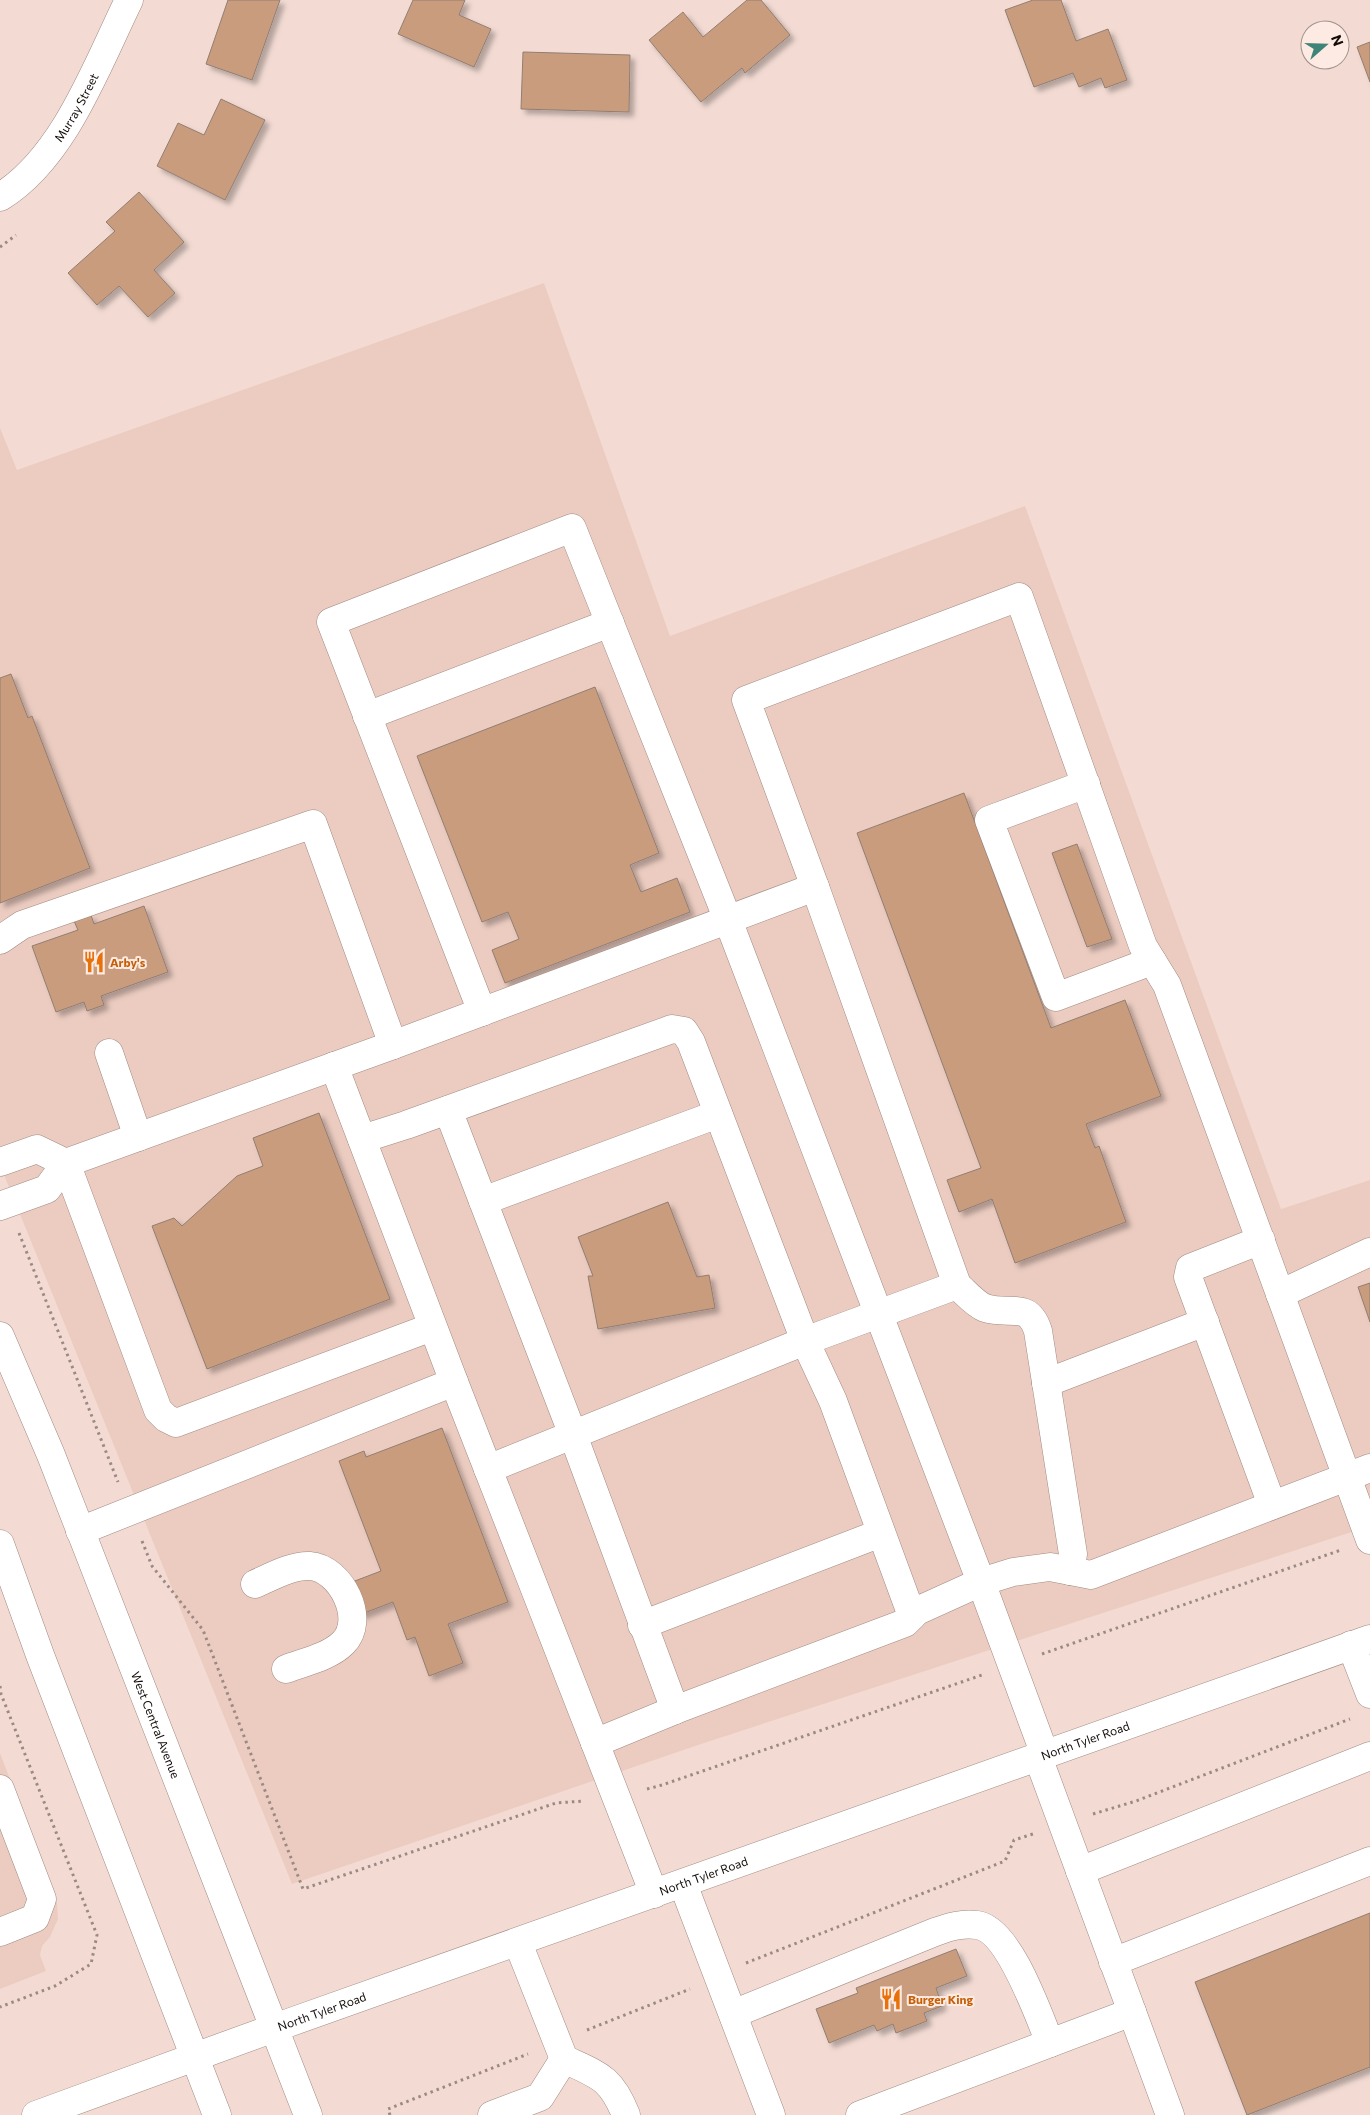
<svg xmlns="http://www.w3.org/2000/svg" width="1370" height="2115" font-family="Commissioner,sans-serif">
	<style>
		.built { fill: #ecccc1 }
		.building { fill: #ca9c7e; stroke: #917e72; filter: url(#shadow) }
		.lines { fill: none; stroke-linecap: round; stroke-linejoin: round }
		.minor-casing { stroke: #a08a82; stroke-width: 29 }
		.major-casing { stroke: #a08a82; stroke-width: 29 }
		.path { stroke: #9b8a84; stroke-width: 3; stroke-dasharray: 2.5 4; stroke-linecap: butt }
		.minor { stroke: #fff; stroke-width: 28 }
		.major { stroke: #fff; stroke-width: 28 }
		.labels { text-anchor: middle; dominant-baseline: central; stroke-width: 4; stroke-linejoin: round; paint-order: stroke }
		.street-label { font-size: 12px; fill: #130c09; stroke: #fdeae3 }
		.food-label { font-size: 12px; font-weight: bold; fill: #c56008; stroke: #fdeae3; text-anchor: start }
	</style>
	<defs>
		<filter id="shadow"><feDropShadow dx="4.5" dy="4.5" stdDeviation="2.5" flood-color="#0004"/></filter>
	</defs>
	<rect width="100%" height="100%" fill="#f3dbd3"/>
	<path class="built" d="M544 283 670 636 1025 506 1281 1209 1370 1180V1526L701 1744 292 1884 0 1165V428L17 470Z
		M0 1753 57 1903 58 1919 50 1937 42 1946 40 1955 46 1971 0 1989Z"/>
	<path class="building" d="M228 0H280L252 80 206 64Z
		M413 0H465L459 15 491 29 474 67 398 34Z
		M747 0H761L790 35 745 73 742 68 701 102 649 40 683 12 703 37Z
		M1033 0H1061L1076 41 1108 29 1127 80 1105 88 1101 78 1079 87 1073 73 1034 87 1005 10Z
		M1370 42V82L1357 47Z
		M523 52 630 55 629 112 521 109Z
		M221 99 265 120 225 200 157 166 178 123 204 135Z
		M139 192 184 242 154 270 175 293 148 317 119 286 97 305 68 273 115 231 106 222Z
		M11 674 28 718 32 716 90 868 0 903V678Z
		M595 687 659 853 630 865 641 892 677 878 690 912 505 983 492 950 519 939 508 912 482 922 417 756Z
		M964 793 1051 1028 1125 1000 1161 1096 1086 1124 1095 1148 1099 1146 1126 1222 1015 1263 992 1199 959 1212 947 1180 981 1168 857 833Z
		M1077 844 1112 939 1087 947 1052 853Z
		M144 906 168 972 101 996 104 1005 87 1011 84 1002 56 1012 32 946 78 930 74 921 91 915 94 924Z
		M319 1113 390 1299 207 1369 152 1226 174 1218 182 1226 237 1176 263 1166 253 1138Z
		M668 1202 697 1277 709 1275 715 1308 598 1329 588 1276H593L578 1237Z
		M1370 1283V1322L1358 1287Z
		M442 1428 508 1602 448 1624 463 1663 429 1676 415 1637 407 1640 393 1602 359 1615 347 1584 381 1571 339 1461 364 1451 366 1457Z
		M1370 1913V2067L1247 2115 1195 1982Z
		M956 1949 967 1976 936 1988 942 2006 924 2013 927 2021 896 2033 893 2024 877 2031 874 2025 829 2043 816 2009 858 1993 856 1988Z"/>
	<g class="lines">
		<g class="minor-casing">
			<g id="minor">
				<path id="s1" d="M0 197C64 158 97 65 129 0"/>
				<path d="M367 716 610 623"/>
				<path d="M1086 784 989 820 1056 997 1152 961"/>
				<path d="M0 940 22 925 313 824 393 1045"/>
				<path d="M109 1053 138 1137"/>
				<path d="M448 1110 573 1435 675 1710 905 1623 917 1611 981 1582 728 920 572 528 331 622 482 1012"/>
				<path d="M362 1139 406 1125 672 1029 684 1031 691 1042 805 1341 833 1401 912 1616"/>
				<path d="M0 1162 37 1149 66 1163 158 1410 166 1418 176 1423 432 1327"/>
				<path d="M483 1201 718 1114"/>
				<path d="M0 1206 47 1189 66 1163 393 1045 815 887 746 700 1019 597 1143 946 1167 985 1370 1540"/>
				<path d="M1261 1240 1190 1268 1188 1277 1272 1505"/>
				<path d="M957 1285C965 1292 975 1304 985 1308 1010 1316 1028 1300 1038 1331L1073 1554 1070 1571"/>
				<path d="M1280 1294 1370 1252"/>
				<path d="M454 1382 654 1894"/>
				<path d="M1046 1383 1205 1322"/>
				<path d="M488 1469 805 1341 957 1285 815 887"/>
				<path d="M80 1531 454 1382 334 1066"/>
				<path d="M255 1584C271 1577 292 1565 310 1566 341 1568 367 1620 343 1643 329 1657 304 1662 286 1669"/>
				<path d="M642 1625 881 1533"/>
				<path d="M1351 1645 1370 1694"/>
				<path d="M595 1743 675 1710"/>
				<path d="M1045 1755 981 1582 1013 1572 1050 1567 1091 1575 1370 1468"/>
				<path d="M1038 1757 1170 2115"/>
				<path d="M0 1789 42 1899 35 1918 0 1932"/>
				<path d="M1080 1871 1370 1756"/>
				<path d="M683 1884 771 2115"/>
				<path d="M518 1943 564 2059C598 2075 611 2077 626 2115"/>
				<path d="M1113 1962 1370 1861"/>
				<path d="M733 2014 935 1932C949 1927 962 1923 977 1925 1009 1929 1038 2014 1050 2043"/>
				<path d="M492 2115 540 2097 564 2059"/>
				<path d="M860 2115 1132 2012"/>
			</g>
		</g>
		<g class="major-casing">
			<g id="major">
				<path id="s2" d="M0 1336 51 1455 308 2115"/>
				<path d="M0 1544 40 1655 217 2115"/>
				<path id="s3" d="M36 2115 274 2028 1370 1639"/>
			</g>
		</g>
		<path class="path" d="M0 247 16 235
			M19 1233 118 1482
			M142 1541 152 1566 203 1630 303 1889 556 1803 584 1801
			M1042 1654 1341 1550
			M0 1686 1 1694 97 1935 91 1964 55 1986 0 2007
			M647 1789 662 1785 982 1675
			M1093 1814 1136 1801 1350 1719
			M746 1963 1005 1861 1014 1840 1033 1834
			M587 2030 690 1989
			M390 2115 388 2109 528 2054"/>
		<use href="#minor" class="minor"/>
		<use href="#major" class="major"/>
	</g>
	<defs>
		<g id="restaurant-bare" transform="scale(1.725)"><path d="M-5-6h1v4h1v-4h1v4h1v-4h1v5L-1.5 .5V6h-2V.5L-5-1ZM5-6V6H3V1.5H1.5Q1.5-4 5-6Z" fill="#e8710a" stroke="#fdeae3" stroke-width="2.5" paint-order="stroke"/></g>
	</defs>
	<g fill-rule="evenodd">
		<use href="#restaurant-bare" x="94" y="962"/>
		<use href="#restaurant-bare" x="891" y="1999"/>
	</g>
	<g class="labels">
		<g class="street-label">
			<text stroke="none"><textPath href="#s1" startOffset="119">Murray Street</textPath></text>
			<text stroke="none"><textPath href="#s2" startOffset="419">West Central Avenue</textPath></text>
			<text stroke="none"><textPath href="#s3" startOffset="1114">North Tyler Road</textPath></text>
			<text stroke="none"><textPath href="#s3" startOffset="709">North Tyler Road</textPath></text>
			<text stroke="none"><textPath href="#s3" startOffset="304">North Tyler Road</textPath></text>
		</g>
		<g class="food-label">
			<text x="110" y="962">Arby's</text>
			<text x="908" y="1999">Burger King</text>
		</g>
	</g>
	<g transform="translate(1325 45) rotate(70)"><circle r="24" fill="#fdeae3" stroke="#9f918c"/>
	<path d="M0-4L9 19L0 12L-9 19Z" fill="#3f8479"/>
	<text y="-8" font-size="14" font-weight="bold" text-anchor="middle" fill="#130c09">N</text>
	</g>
</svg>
